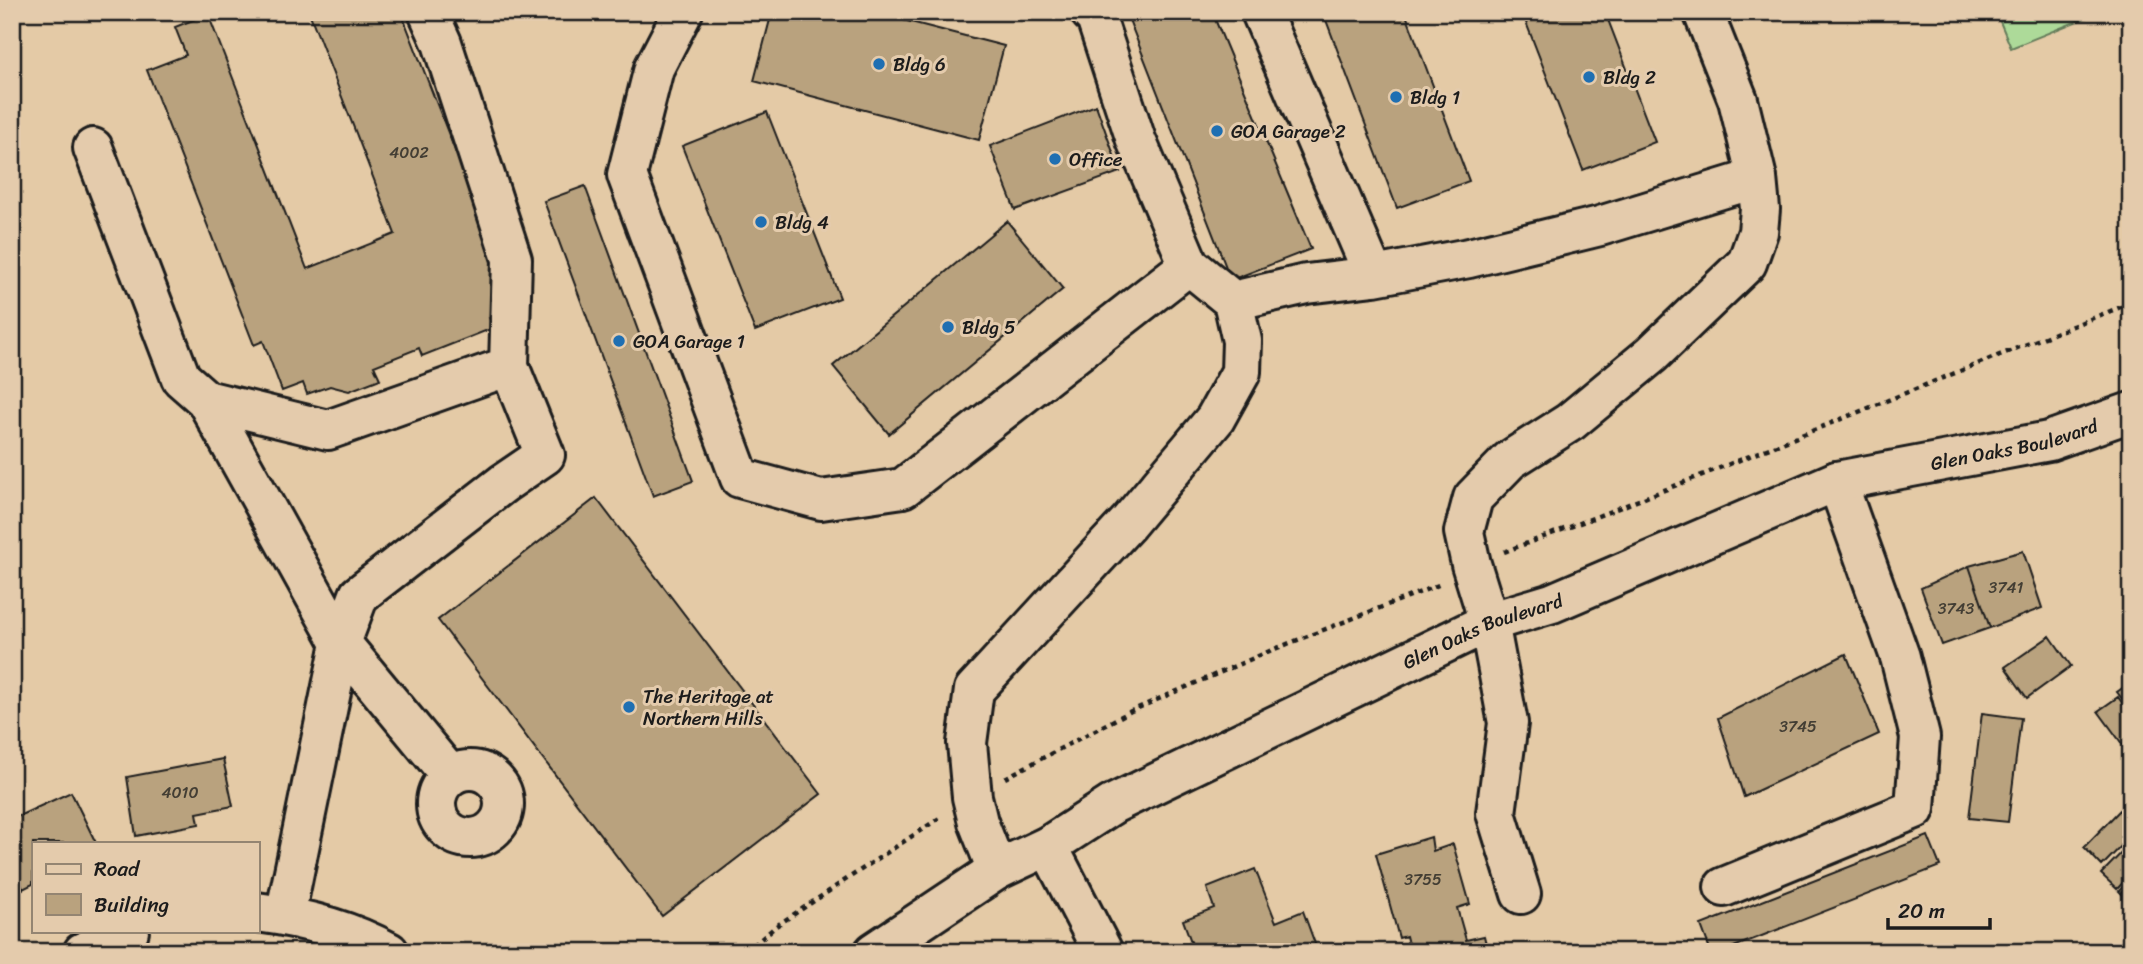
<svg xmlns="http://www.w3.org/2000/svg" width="2143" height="964" font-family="Sriracha,sans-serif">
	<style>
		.green { fill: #adda99; stroke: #647b5a; stroke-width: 2 }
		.building { fill: #b9a27e; stroke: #1c1c1c; stroke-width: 2 }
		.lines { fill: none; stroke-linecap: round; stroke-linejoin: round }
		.minor-casing { stroke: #1c1c1c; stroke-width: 44 }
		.major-casing { stroke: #1c1c1c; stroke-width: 44 }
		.path { stroke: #1c1c1c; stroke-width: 4.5; stroke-dasharray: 5 5; stroke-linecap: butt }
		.minor { stroke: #e4cbac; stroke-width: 38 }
		.major { stroke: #e4cbac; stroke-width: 38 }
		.poi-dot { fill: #1f6fb2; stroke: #e4cbac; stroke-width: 2.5 }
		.labels { text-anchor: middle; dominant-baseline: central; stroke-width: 6; stroke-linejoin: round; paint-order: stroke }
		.number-label { font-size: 16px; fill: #433e34 }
		.poi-label { font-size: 19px; fill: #1c1c1c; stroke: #e4cbac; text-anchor: start }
		.street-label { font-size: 19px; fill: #1c1c1c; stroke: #e4cbac }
	</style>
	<rect width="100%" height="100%" fill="#e4caa6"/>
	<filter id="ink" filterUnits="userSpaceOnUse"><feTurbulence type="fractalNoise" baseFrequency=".0143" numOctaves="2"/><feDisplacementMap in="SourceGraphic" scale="14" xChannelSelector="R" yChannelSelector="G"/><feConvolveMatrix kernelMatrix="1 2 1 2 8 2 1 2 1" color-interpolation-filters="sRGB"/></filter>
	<g filter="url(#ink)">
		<path class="green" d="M1996 12H2100L2011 48Z"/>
		<path class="building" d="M309 12H401L505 279 492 284 503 313 489 318 493 328 422 356 419 348 374 366 380 379 349 391 330 386 307 394 303 383 282 391 263 341 254 345 147 70 186 55 175 27 208 14 307 269 395 234Z
			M772 12H872L1004 46 979 140 754 81Z
			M1126 12H1212L1311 249 1231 280Z
			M1323 12H1405L1469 181 1397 208Z
			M1522 12H1605L1655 142 1583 170Z
			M1096 105 1120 172 1015 210 990 146Z
			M767 112 840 298 755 331 682 146Z
			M585 186 693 481 653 496 544 201Z
			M1007 221 1063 289 889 434 833 366Z
			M596 498 821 794 662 916 438 620Z
			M2023 551 2042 608 1990 628 1969 566Z
			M1969 566 1990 628 1942 645 1921 588Z
			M2050 636 2071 666 2027 698 2005 667Z
			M1846 654 1879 734 1744 797 1718 718Z
			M2131 682V710L2117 692Z
			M2118 697 2131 715V756L2098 711Z
			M1982 713 2021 718 2008 822 1969 818Z
			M223 759 233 806 197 813 199 824 136 836 127 777Z
			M71 792 96 843H33V884L23 889 12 866V819Z
			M2122 808 2131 817V836L2102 866 2084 847Z
			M1928 836 1940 866 1721 952H1711L1701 925Z
			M1431 837 1433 851 1453 844 1470 904 1457 908 1466 940 1484 936 1488 952H1410L1406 936 1399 938 1376 854Z
			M2131 843V874L2117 889 2101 874Z
			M1255 869 1276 922 1303 911 1318 952H1189L1194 950 1183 920 1214 908 1207 888Z
			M2131 879V903L2119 891Z"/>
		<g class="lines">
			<g class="minor-casing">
				<path id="minor" d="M683 12 654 68 627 175 740 478 821 500 903 488 1189 265 1136 140 1096 18 1090 12
					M1261 12 1374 276
					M93 148 181 378 206 400 328 430 509 366
					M1233 301 1306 284 1374 276 1469 258 1600 226 1757 178
					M206 400 341 643 450 775
					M436 804a34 34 0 1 1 68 0a34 34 0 1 1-68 0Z
					M1048 846 1103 952
					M997 870 978 822 972 797 967 743 974 690 1128 523 1215 419 1241 372 1242 341 1233 301 1189 265
					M1724 887 1915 809 1920 737 1900 657 1837 481
					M1521 894 1496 813 1508 723 1489 622 1471 564 1464 532 1473 498 1510 460 1570 422 1651 355 1747 263 1758 232 1760 209 1757 178 1738 100 1703 12
					M257 912C302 918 350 930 389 952
					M285 916 341 643 359 595 504 483 545 455 509 366 512 259 442 43 428 12
					M83 952 129 931"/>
			</g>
			<g class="major-casing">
				<g id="major">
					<path id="s1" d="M874 952 997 870 1048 846 1113 804 1489 622 1552 603 1837 481 2049 441 2131 412"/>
				</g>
			</g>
			<path class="path" d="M1504 552C1714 473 1921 385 2131 303
				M1005 778 1131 711 1272 650 1441 584
				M746 952 776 926 941 817"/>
			<use href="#minor" class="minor"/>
			<use href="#major" class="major"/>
		</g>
	</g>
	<g class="poi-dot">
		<circle cx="879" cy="64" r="7"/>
		<circle cx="1589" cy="77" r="7"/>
		<circle cx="1396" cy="97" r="7"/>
		<circle cx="1217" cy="131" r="7"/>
		<circle cx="1055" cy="159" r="7"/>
		<circle cx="761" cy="222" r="7"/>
		<circle cx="948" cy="327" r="7"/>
		<circle cx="619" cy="341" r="7"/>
		<circle cx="629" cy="707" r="7"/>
	</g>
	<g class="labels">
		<g class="number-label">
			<text x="409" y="152">4002</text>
			<text x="2006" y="587">3741</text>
			<text x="1956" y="608">3743</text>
			<text x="1798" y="726">3745</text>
			<text x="180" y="792">4010</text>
			<text x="1423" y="879">3755</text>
		</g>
		<g class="poi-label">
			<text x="893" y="64">Bldg 6</text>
			<text x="1603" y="77">Bldg 2</text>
			<text x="1410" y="97">Bldg 1</text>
			<text x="1231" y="131">GOA Garage 2</text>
			<text x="1069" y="159">Office</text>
			<text x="775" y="222">Bldg 4</text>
			<text x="962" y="327">Bldg 5</text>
			<text x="633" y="341">GOA Garage 1</text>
			<text x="643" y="696">The Heritage at<tspan x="643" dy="22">Northern Hills</tspan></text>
		</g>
		<g class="street-label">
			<text stroke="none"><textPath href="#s1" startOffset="1256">Glen Oaks Boulevard</textPath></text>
			<text stroke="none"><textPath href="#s1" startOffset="690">Glen Oaks Boulevard</textPath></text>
		</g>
	</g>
	<rect width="2143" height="964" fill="none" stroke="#e4cbac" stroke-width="42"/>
	<rect x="21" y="21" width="2101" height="922" fill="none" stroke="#1c1c1c" stroke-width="2.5" filter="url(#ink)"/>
	<rect x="32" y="842" width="228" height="91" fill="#e4cbac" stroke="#948572" stroke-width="2"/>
	<rect x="46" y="864" width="35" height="10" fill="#e4cbac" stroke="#948572" stroke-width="2"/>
	<text x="94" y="876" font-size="21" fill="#1c1c1c">Road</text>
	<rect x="46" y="894" width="35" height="21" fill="#b9a27e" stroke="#948572" stroke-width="2"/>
	<text x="94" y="912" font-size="21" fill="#1c1c1c">Building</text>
	<path d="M1888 918v10h102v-10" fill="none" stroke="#1c1c1c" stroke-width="3.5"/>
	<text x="1898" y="918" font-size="21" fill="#1c1c1c" stroke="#e4cbac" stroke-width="5" paint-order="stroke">20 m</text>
</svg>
